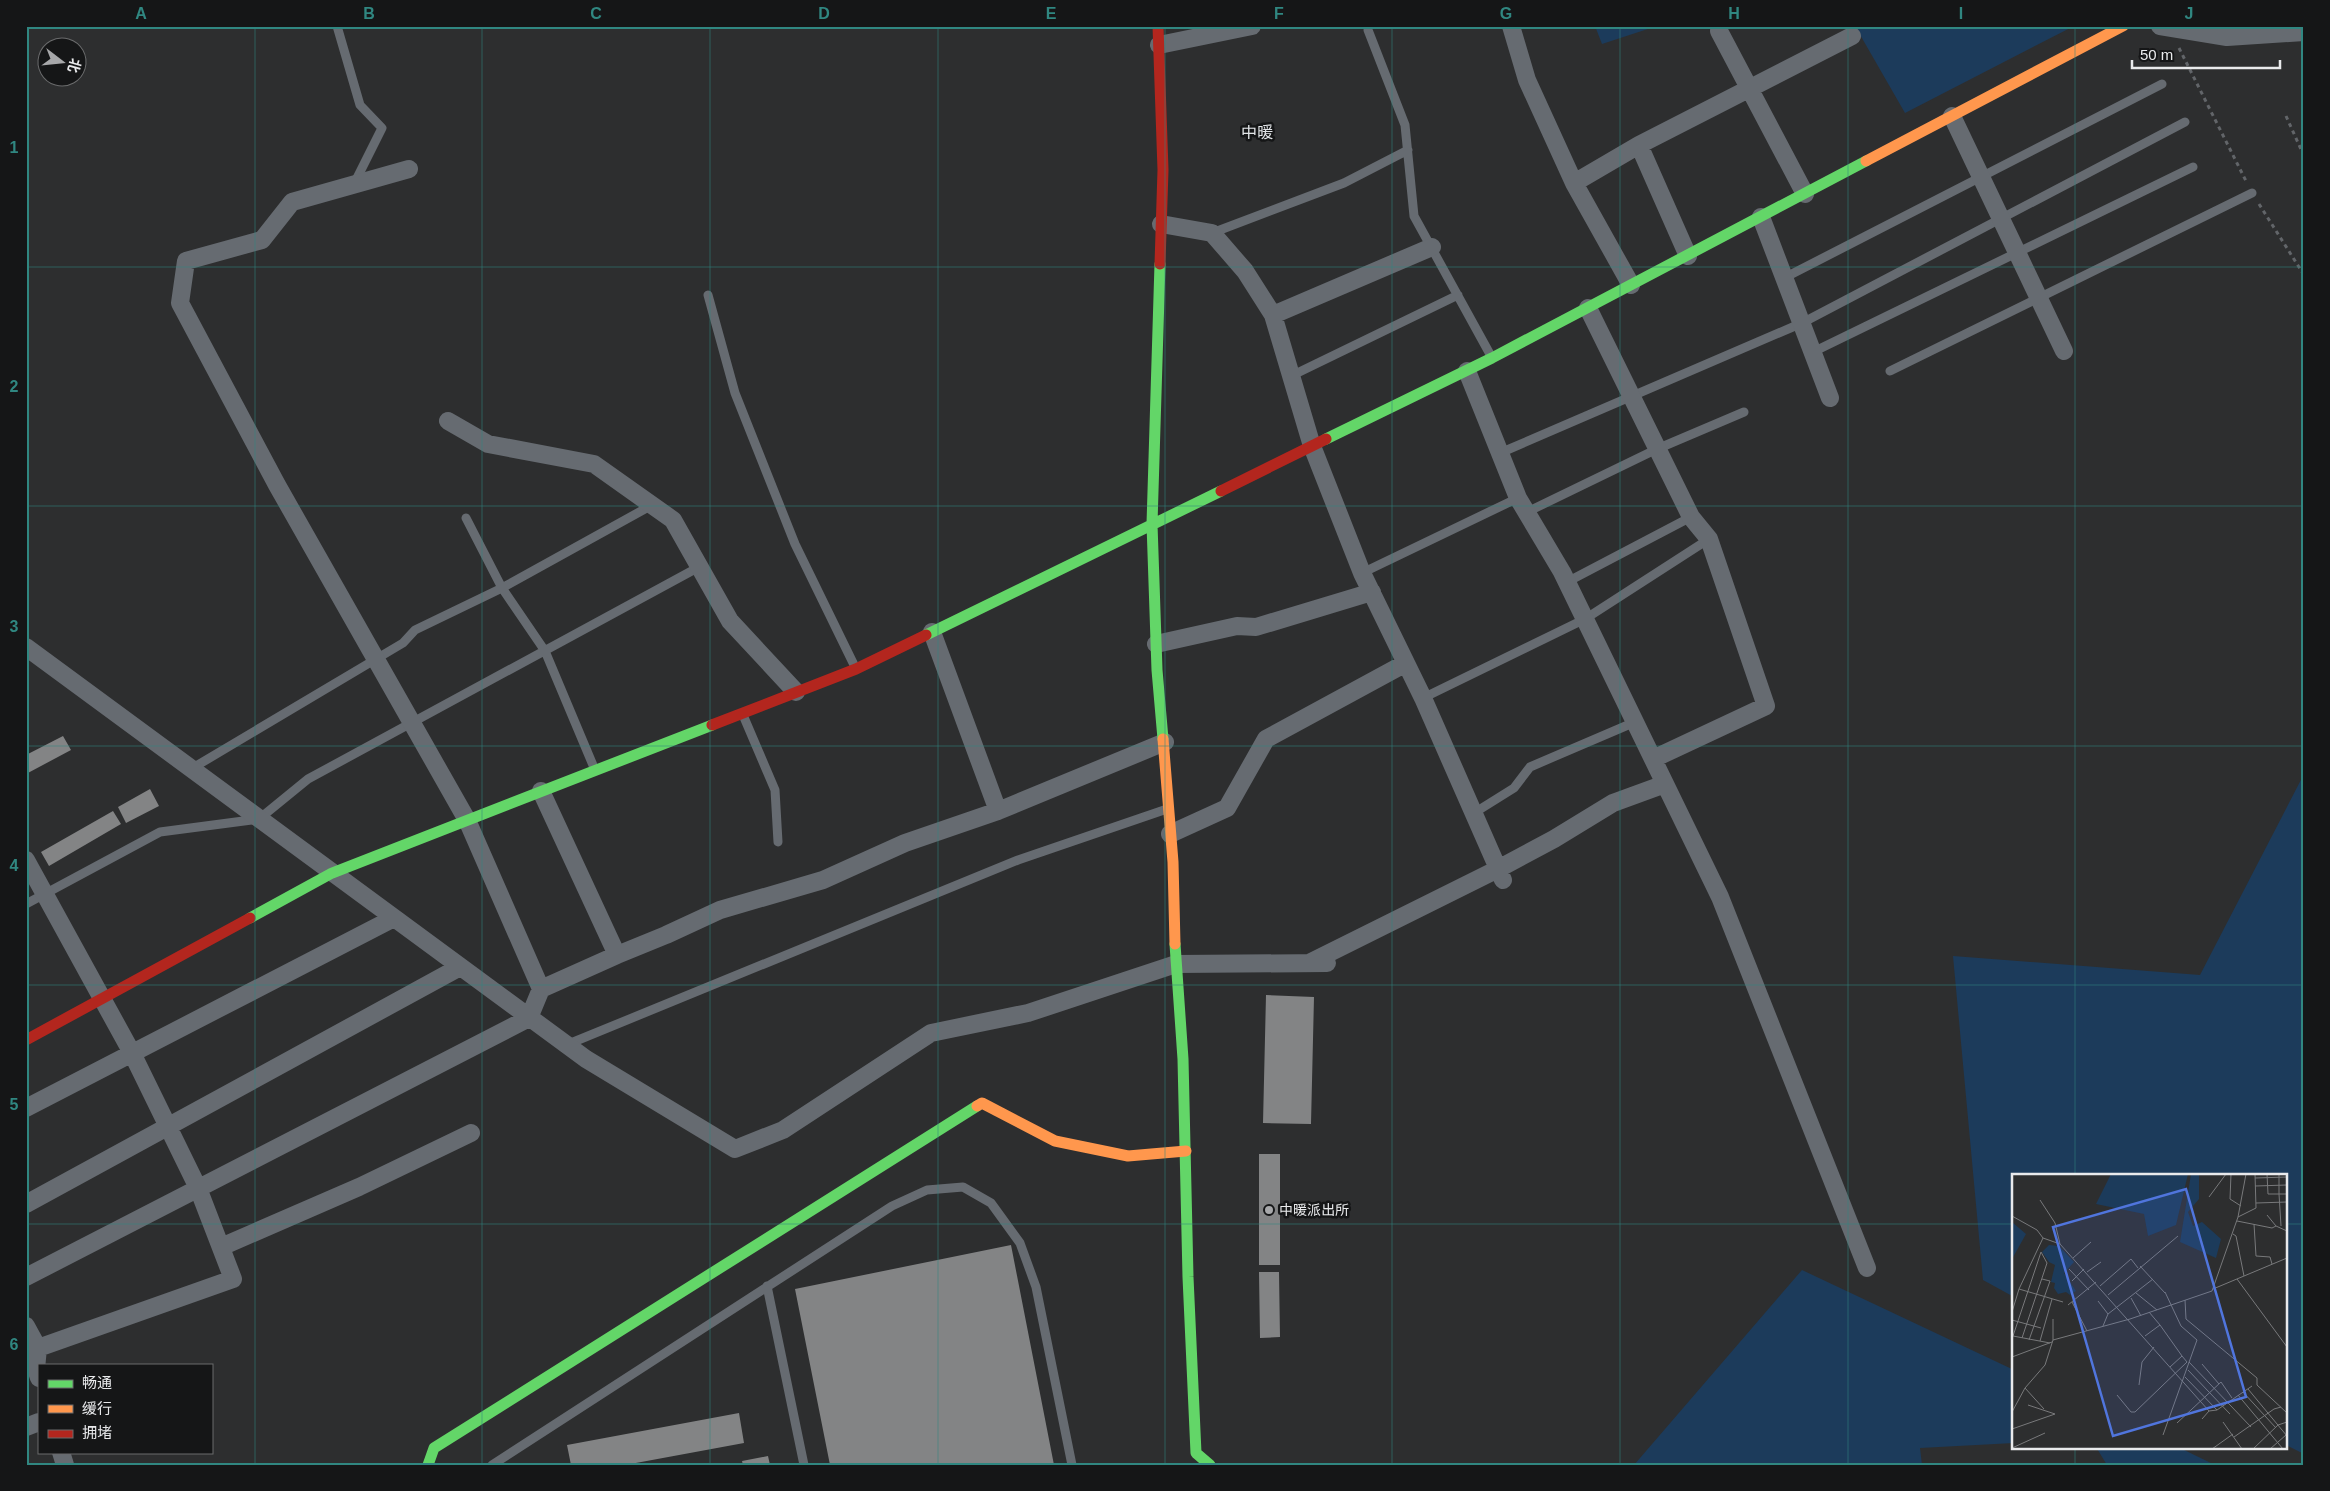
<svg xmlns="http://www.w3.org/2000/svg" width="2330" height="1491" font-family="Arial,'Noto Sans SC',sans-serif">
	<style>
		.green { fill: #1c3b5b }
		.building { fill: #838485 }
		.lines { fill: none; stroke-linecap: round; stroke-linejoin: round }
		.path { stroke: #626569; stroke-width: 3; stroke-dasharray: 4 4; stroke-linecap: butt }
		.lane { stroke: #666b71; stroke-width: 9 }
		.street { stroke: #666b71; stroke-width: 18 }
		.fast { stroke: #63d668; stroke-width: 11 }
		.slow { stroke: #ff974d; stroke-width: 11 }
		.jam { stroke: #b3261e; stroke-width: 11 }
		.grid { fill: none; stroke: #308781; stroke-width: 1; stroke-opacity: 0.55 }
		.poi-dot { fill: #a7a8aa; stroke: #151617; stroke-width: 2 }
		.labels { text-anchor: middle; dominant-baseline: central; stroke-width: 5; stroke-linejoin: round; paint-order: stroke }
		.poi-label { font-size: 14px; fill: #e9eaec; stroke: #151617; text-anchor: start }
		.quarter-label { font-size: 16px; fill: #e1e4e7; stroke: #151617 }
		.inset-road { fill: none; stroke: #78797b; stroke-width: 1 }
		.view { fill: #5075dd; fill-opacity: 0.15; stroke: #5075dd; stroke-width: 2.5 }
		.inset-edge { fill: none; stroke: #e9eaec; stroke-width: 2.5 }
		.neatline { fill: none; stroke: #308781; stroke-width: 2 }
		.grid-label { font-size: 16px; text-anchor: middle; font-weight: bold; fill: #308781 }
	</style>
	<rect width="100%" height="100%" fill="#2d2e2f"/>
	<path class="green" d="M1595 26H1657L1602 44Z
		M1855 26H2074L1905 113Z
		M2304 774V1454L2286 1445V1175H2014V1297L1983 1280 1953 956 2200 975Z
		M1802 1270 2014 1370V1443L1920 1448 1922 1465H1634Z
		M2096 1447H2178L2215 1465H2107Z"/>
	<path class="building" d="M63 736 71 750 26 774V755Z
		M150 789 159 806 126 823 118 807Z
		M113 811 121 824 49 866 41 852Z
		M1266 995 1314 997 1311 1124 1263 1123Z
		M1259 1154H1280V1265H1259Z
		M1011 1245 1054 1465H830L795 1289Z
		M1259 1272H1279L1280 1337 1260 1338Z
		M739 1413 744 1443 625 1465H571L567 1445Z
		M768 1456 770 1465H743L742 1461Z"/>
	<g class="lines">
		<path class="path" d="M2179 48 2246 181
			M2286 116 2304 156
			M2259 204 2304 275"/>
		<path class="lane" d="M337 26 360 105 382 128 354 184
			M1368 30 1405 125 1414 216 1491 356
			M1212 233 1344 183 1408 150
			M1784 278 2162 84
			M708 295 735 393 795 544 856 669
			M1813 352 2193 167
			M1890 371 2252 193
			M1291 376 1458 295
			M1500 453 1802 323 2185 122
			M1527 512 1657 449 1744 412
			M466 518 502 588 545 651 595 770
			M1362 573 1518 498
			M1567 582 1691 517
			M1423 698 1585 619 1709 539
			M743 715 775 790 778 842
			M191 769 403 643 415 630 502 588 652 505
			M1474 813 1514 788 1530 767 1635 722
			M26 904 160 832 259 819 308 779 699 567
			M566 1045 1018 860 1167 809
			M767 1286 804 1465
			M492 1465 892 1206 927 1190 963 1187 991 1203 1020 1243 1036 1287 1072 1465"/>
		<path class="street" d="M1511 26 1527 80 1574 183 1631 285
			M2160 26 2227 37 2304 32
			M1719 31 1805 194
			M1159 45 1252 26
			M1952 116 2064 351
			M1639 145 1688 256
			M409 169 292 202 262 240 186 261 180 303 277 485 467 820 541 989 617 955 541 791
			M1574 183 1639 145 1852 36
			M1761 217 1830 398
			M1161 224 1212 233 1245 271 1273 315 1432 247
			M1588 308 1691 517 1709 539 1766 706 1653 759
			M1273 315 1312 446 1362 573 1423 698 1503 880
			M1467 371 1518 498 1562 572 1720 897 1867 1268
			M448 421 488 444 594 464 673 520 730 621 796 692
			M932 632 998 811 1165 742
			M1156 644 1237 626 1256 627 1372 592
			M26 647 586 1059 735 1149 783 1130 931 1033 1028 1013 1176 964 1327 963
			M1170 834 1227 808 1266 739 1406 663
			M26 860 132 1053 198 1188 233 1279 38 1348
			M617 955 666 935 720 910 823 880 905 843 998 811
			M1311 962 1498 869 1554 839 1613 803 1665 784
			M26 1108 394 918
			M26 1204 460 967
			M221 1247 359 1187 471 1133
			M26 1277 529 1018 541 989
			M26 1326 38 1348 36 1369 39 1378
			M26 1427 39 1422
			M61 1452 65 1465"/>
		<path class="fast" d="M1160 264 1152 524 1157 670 1163 739
			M1326 439 1492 358 1866 161
			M926 635 1221 491
			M250 918 332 873 712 725
			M1175 944 1183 1059 1188 1277 1196 1453 1210 1465
			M428 1465 434 1448 977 1106"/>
		<path class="slow" d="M1866 161 2123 26
			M1163 739 1173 862 1175 944
			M977 1106 982 1103 1055 1141 1128 1156 1186 1151"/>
		<path class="jam" d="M1158 26 1163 170 1160 264
			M1221 491 1326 439
			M712 725 856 669 926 635
			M26 1040 250 918"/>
	</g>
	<path class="grid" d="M255 26V1465M482 26V1465M710 26V1465M938 26V1465M1165 26V1465M1392 26V1465M1620 26V1465M1848 26V1465M2075 26V1175M26 267H2304M26 506H2304M26 746H2304M26 985H2304M26 1224H2014M2286 1224H2304M2075 1447V1465"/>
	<circle class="poi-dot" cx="1269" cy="1210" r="5"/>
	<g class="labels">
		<g class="poi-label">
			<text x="1279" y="1210">中暖派出所</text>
		</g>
		<g class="quarter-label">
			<text x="1257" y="132">中暖</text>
		</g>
	</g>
	<g transform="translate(2012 1174)">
		<rect width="275" height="275" fill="#2d2e2f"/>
		<path d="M99 0H176L164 51 136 62 132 40 84 30ZM179 0H187V25L176 38 181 52 190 48 209 65 204 84 168 68ZM0 48 14 60 0 85ZM37 71 47 72 62 88 52 99 64 117 58 121 54 118 46 120 42 114 43 109 39 108 43 91 37 88 30 78Z" fill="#1c3b5b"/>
		<path class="inset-road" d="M219 0 218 25 229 32M255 0 256 20H267L269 52M267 0V20H275M243 4 275 3M243 12 275 11M197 23 214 0M28 26 43 49 48 70 197 237M244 29 275 28M255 41 264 52 275 57M0 42 25 56 31 64M226 43 244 34 243 0M225 47 260 54 264 52M242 50 244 82 258 83 260 90M221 60 224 62 232 102M61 84 79 68M128 92 153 119M57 95 77 116M75 98 89 88M225 105 275 173M60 107 72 95M88 112 119 85 126 94M7 115 31 64 48 70M201 115 275 84M124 119 145 136M96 121 166 62M119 124 129 142M173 126 174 145 245 204V211L275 239M86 127 96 140 91 152M60 128 75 157M56 131 84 108M0 138 7 115 51 128M96 140 141 105M41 145V166M0 146 29 154M148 151 170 182M1 162 29 78M1 162 38 169M133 162 148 151 137 138M10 164 35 89 29 78M17 166 38 107 30 105M28 167 40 125M0 183 40 168M177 188 239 253M190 190 207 210M176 196 218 240M173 203 205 236M127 211 130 188 142 173M13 214 32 235M236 215 275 262M231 218 264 254M105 221 119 238H123L175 188 170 182 158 193M226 221 271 275M0 238 13 214 33 191 41 166 118 145 200 117 226 43 234 0M190 245 197 237 205 236 240 212M211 248 230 275M165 249 209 208 220 224M0 255 43 240 16 231M151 261 185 166 169 152 153 118M222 263 262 235 269 233M0 274 33 259M200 275 221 260M241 275 266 251 275 248M258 275 274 261"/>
		<path class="view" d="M174 15 234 223 101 262 41 53Z"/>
		<rect width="275" height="275" class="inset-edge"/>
	</g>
	<rect width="2330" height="1491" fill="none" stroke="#151617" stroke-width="55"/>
	<rect x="38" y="1364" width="175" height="90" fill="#151617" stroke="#6a6b6c"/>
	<rect x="48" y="1380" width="25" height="8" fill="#63d668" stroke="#6a6b6c"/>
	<text x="82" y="1388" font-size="15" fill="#e9eaec">畅通</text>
	<rect x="48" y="1405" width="25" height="8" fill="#ff974d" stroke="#6a6b6c"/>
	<text x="82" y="1414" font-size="15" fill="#e9eaec">缓行</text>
	<rect x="48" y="1430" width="25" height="8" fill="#b3261e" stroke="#6a6b6c"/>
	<text x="82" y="1438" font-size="15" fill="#e9eaec">拥堵</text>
	<g transform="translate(62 62) rotate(106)"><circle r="24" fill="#151617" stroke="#6a6b6c"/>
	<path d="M0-4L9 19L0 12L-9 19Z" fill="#a7a8aa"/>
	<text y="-8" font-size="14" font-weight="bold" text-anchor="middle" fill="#e9eaec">北</text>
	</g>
	<path d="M2132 60v8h148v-8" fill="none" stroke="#e9eaec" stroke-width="2.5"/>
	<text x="2140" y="60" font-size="15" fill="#e9eaec" stroke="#151617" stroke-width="4" paint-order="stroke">50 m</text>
	<rect x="28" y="28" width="2274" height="1436" class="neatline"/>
	<g class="grid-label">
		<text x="141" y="19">A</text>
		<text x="369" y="19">B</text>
		<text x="596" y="19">C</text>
		<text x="824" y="19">D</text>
		<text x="1051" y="19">E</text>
		<text x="1279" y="19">F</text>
		<text x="1506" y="19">G</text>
		<text x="1734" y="19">H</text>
		<text x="1961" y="19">I</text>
		<text x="2189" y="19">J</text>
		<text x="14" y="153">1</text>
		<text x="14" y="392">2</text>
		<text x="14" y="632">3</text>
		<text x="14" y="871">4</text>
		<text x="14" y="1110">5</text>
		<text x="14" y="1350">6</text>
	</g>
</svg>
